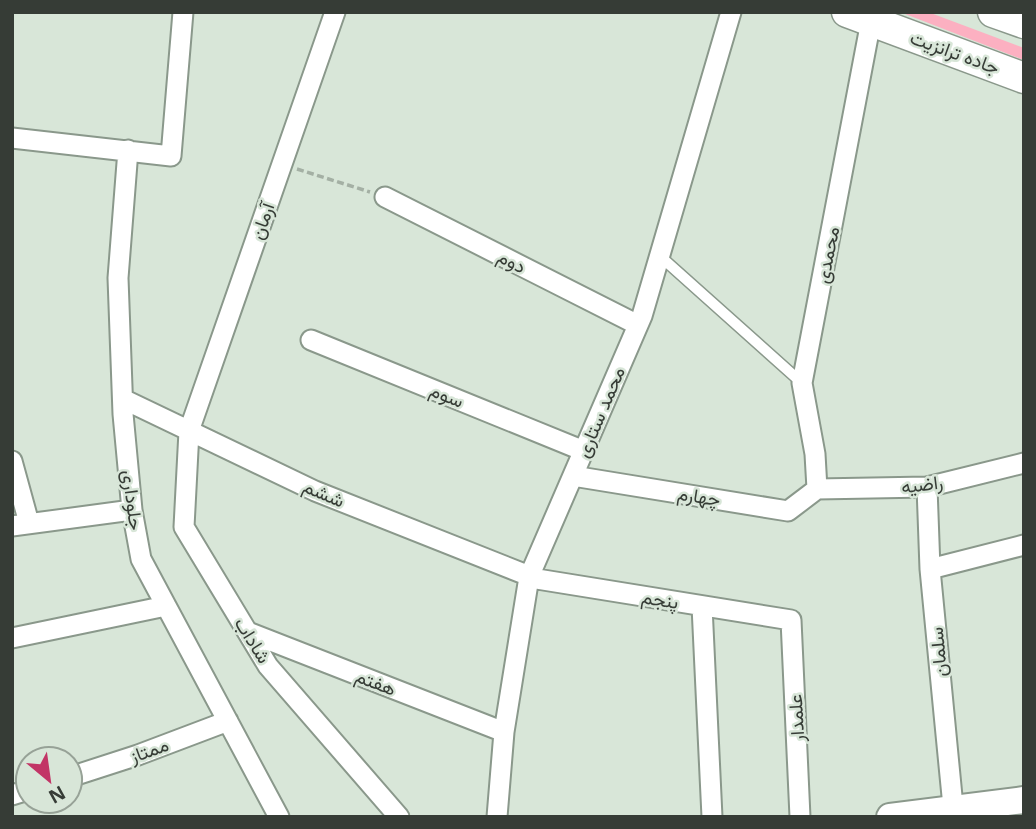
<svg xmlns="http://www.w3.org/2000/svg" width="1036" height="829" font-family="'Open Sans',Vazirmatn,sans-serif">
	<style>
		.green { fill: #fcb0c1 }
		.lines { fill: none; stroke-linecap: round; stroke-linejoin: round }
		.lane-casing { stroke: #8a988b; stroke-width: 13 }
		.street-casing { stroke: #8a988b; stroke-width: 23 }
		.secondary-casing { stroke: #8a988b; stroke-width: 30 }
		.primary-casing { stroke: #8a988b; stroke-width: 33 }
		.path { stroke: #a4b0a4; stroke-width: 3.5; stroke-dasharray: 7 3.5; stroke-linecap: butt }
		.lane { stroke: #fff; stroke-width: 10 }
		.street { stroke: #fff; stroke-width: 19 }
		.secondary { stroke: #fff; stroke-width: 26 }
		.primary { stroke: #fff; stroke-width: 30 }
		.labels { text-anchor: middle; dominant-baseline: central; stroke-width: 5; stroke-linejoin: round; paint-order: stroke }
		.street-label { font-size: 19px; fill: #363c36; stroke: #d8e6d8 }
	</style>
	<rect width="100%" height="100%" fill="#d8e6d8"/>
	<path class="green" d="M900 12H928L1024 48V60Z"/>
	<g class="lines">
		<g class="lane-casing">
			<path id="lane" d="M661 257 802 383"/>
		</g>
		<g class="street-casing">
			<path id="street" d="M335 12 189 431 184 527 268 666 399 817
				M12 138 171 156 183 12
				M128 150 118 278 123 414 132 510 141 559 279 817
				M385 197 638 325
				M311 340 584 451
				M123 399 315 491 537 579 791 620 800 817
				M12 461 29 523
				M573 476 788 511 817 489
				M927 487 930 569 954 817
				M817 489 815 454 802 383 871 21
				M817 489 927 487 1024 463
				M12 526 132 510
				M930 569 1024 545
				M702 606 712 817
				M248 632 504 732
				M12 638 166 606
				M70 777 138 755 228 721
				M12 795 28 790
				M497 817 504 732 529 577 642 316 731 12"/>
		</g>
		<g class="secondary-casing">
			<path id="secondary" d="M890 817 1024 800"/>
		</g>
		<g class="primary-casing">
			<path id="primary" d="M847 12 1024 78
				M993 12 1024 23"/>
		</g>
		<path class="path" d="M297 169 370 192"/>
		<use href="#lane" class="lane"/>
		<use href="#street" class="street"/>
		<use href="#secondary" class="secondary"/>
		<use href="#primary" class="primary"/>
	</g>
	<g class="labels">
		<g class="street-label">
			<text transform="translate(955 52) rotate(20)">جاده ترانزیت</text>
			<text transform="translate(262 221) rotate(-71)">آرمان</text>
			<text transform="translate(827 255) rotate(-79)">محمدی</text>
			<text transform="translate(512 261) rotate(27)">دوم</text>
			<text transform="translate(447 395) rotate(22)">سوم</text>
			<text transform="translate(600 412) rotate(-67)">محمد ستاری</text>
			<text transform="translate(922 484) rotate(-7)">راضیه</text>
			<text transform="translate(324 493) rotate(23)">ششم</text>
			<text transform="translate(699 496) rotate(9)">چهارم</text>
			<text transform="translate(133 500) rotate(83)">جلوداری</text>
			<text transform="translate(660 599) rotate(9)">پنجم</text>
			<text transform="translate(253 640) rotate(58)">شاداب</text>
			<text transform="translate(938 652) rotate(-95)">سلمان</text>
			<text transform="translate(376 682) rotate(21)">هفتم</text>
			<text transform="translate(796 718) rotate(-93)">علمدار</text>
			<text transform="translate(149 750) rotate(-20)">ممتاز</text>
		</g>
	</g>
	<rect width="1036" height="829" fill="none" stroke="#363c36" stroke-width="28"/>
	<g transform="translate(49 780) rotate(151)"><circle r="33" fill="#d8e6d8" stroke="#97a297" stroke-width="2"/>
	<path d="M0-5L12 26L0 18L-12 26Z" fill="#c23566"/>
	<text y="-10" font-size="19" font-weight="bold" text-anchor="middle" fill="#363c36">N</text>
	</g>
</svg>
